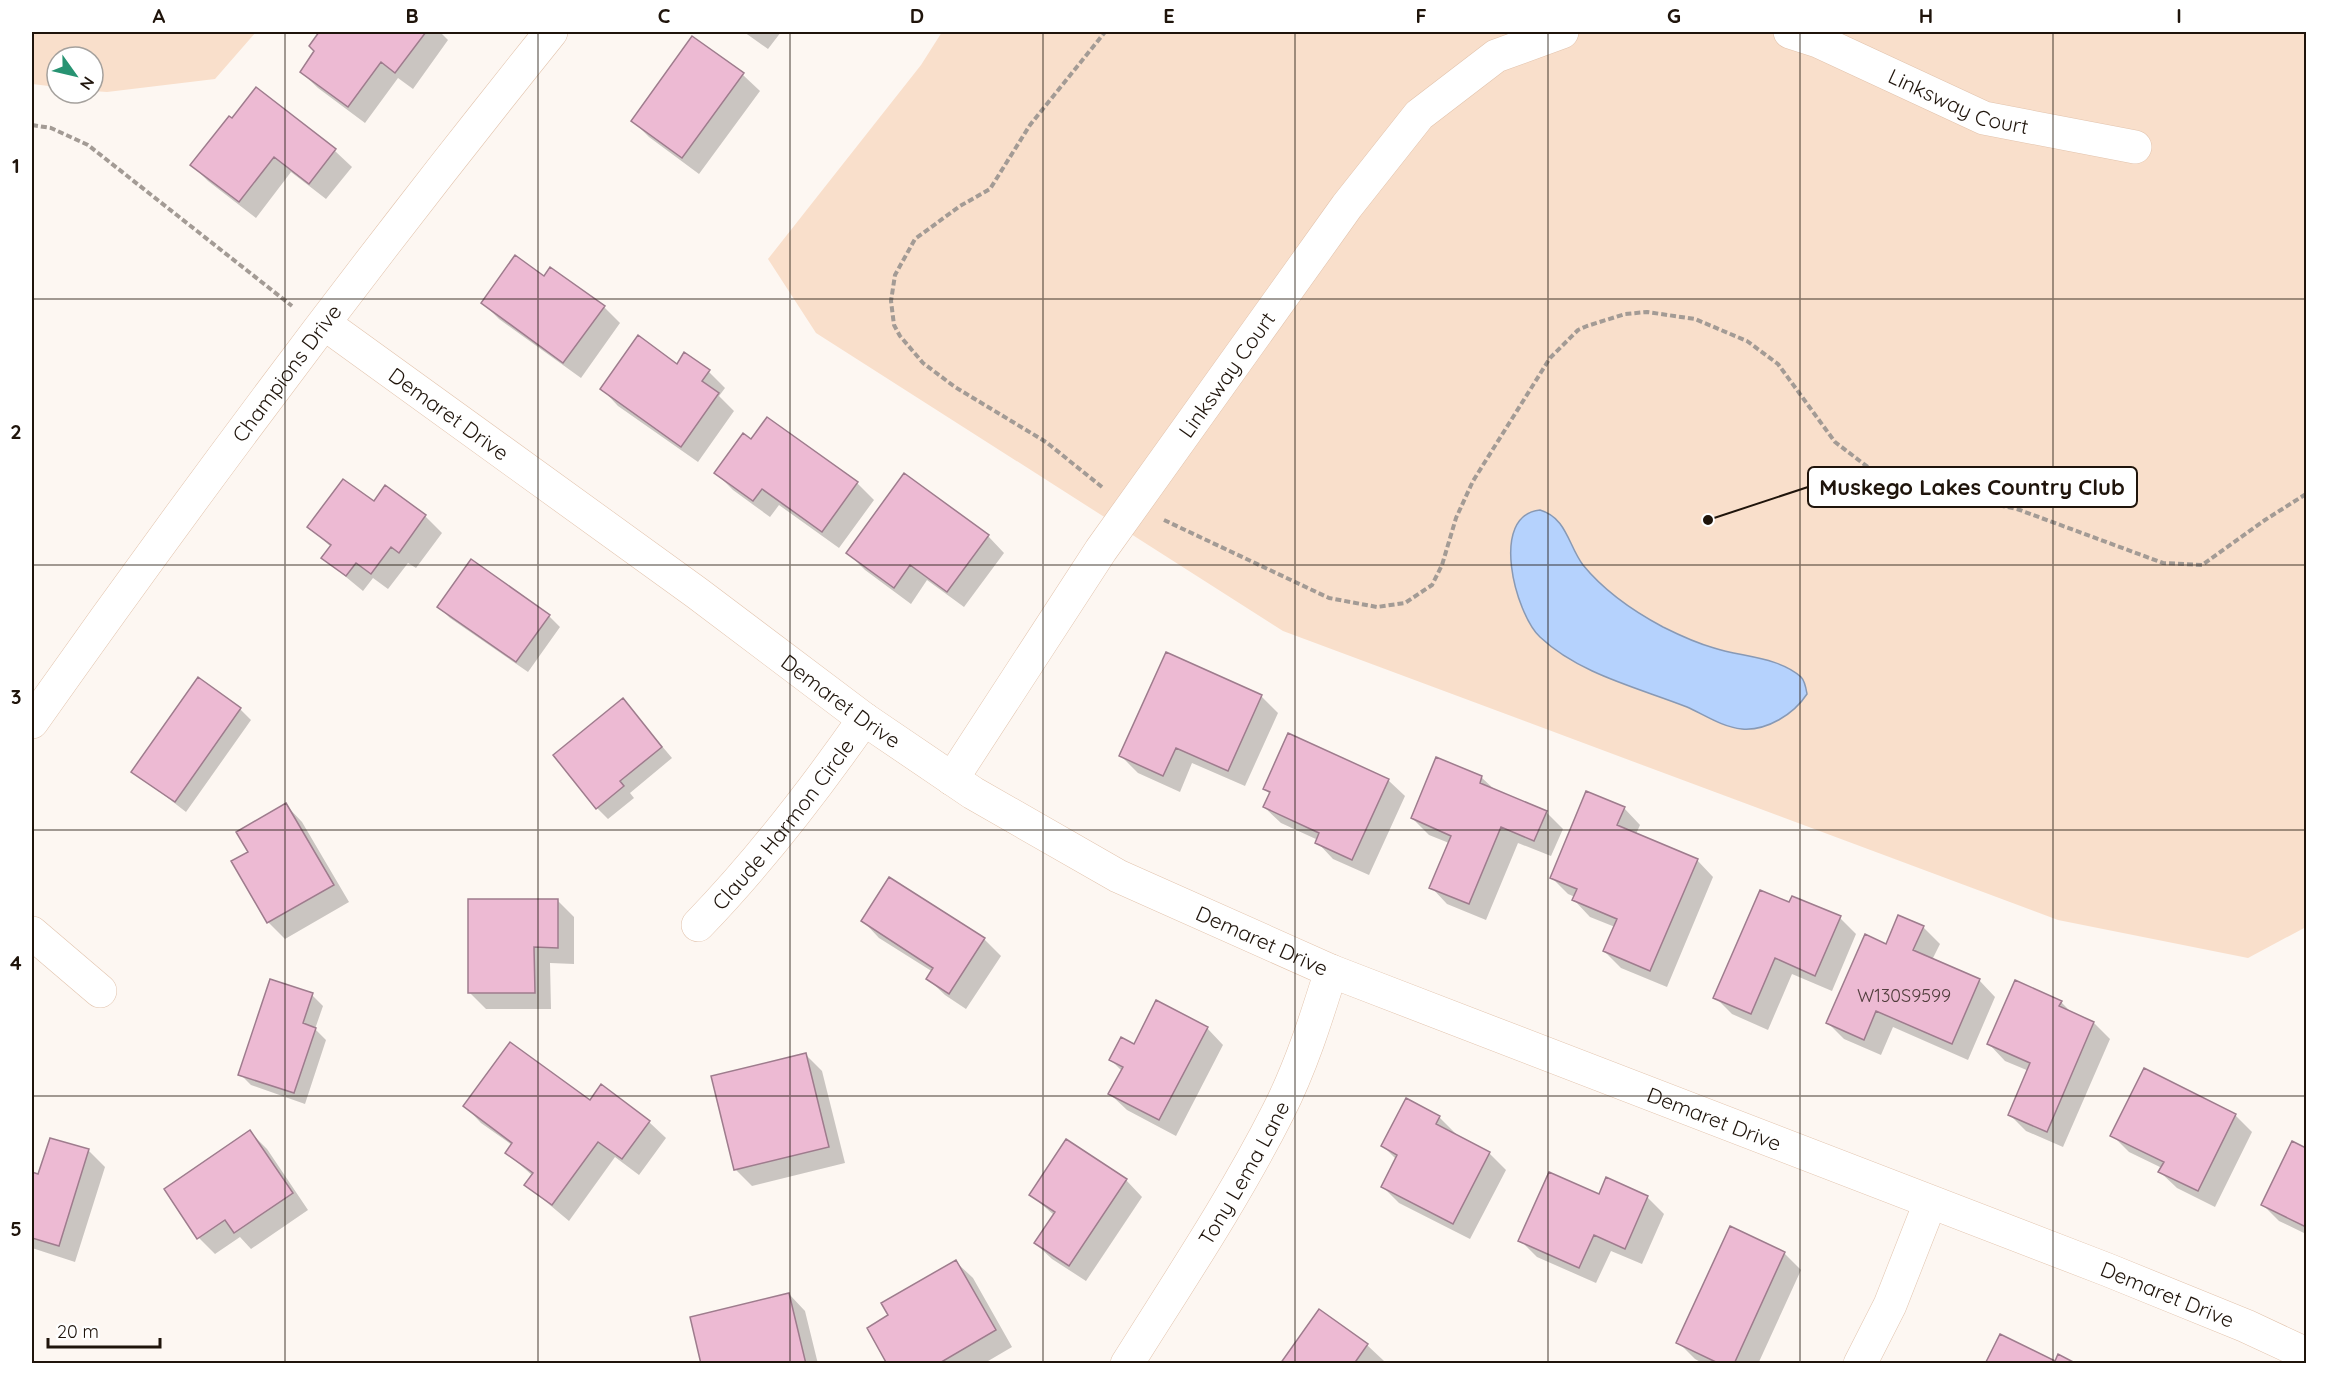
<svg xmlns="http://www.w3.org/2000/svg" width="2338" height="1395" font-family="Quicksand,sans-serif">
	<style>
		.green { fill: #f9dfcb }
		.water { fill: #b5d2fd; stroke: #8899b4; stroke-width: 1.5 }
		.shadow { fill: #0003 }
		.building { fill: #edbad3; stroke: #9e7c8d; stroke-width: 1.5 }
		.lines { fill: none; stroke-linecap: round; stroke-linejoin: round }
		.minor-casing { stroke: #e2c3ac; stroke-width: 34 }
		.path { stroke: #a39b95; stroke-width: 4; stroke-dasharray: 6 3; stroke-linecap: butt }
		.minor { stroke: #fff; stroke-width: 33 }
		.grid { fill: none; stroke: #1f140b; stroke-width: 1.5; stroke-opacity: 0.55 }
		.labels { text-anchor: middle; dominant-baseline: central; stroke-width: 5; stroke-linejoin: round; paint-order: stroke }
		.number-label { font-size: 18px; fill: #523e3d }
		.street-label { font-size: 21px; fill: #1f140b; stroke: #fff }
		.leader { fill: none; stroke: #1f140b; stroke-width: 2 }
		.callout-dot { fill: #1f140b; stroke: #fff; stroke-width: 2 }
		.callout { fill: #fff; stroke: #1f140b; stroke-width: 2 }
		.callout-label { font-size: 22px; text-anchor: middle; font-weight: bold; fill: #1f140b }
		.neatline { fill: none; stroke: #1f140b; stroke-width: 2 }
		.grid-label { font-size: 20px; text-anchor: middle; font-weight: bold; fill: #1f140b }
	</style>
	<rect width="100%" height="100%" fill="#fdf7f2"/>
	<path class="green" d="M32 32H256L215 79 107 92 93 91V57H57V87L32 84Z
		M942 32H2306V927L2248 958 2058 920 1283 631 816 333 768 259 921 65Z"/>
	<path class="water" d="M1540 510C1567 518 1568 545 1583 565 1605 592 1633 611 1663 627 1679 635 1696 643 1714 648 1742 657 1779 657 1801 677 1805 681 1806 688 1807 694 1794 714 1767 731 1742 729 1722 727 1705 715 1687 707 1639 688 1579 674 1540 637 1515 613 1489 515 1540 510Z"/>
	<path class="shadow" d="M321 32H440L448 40 413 89 398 78 365 123 318 88 301 72 316 52 310 46Z
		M744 32H781L768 49Z
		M693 38 743 75 760 91 699 174 649 137 633 121Z
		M256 90 335 151 352 167 326 199 291 172 256 218 208 181 192 165Z
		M545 278 604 307 620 323 581 378 499 319 483 303Z
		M685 354 709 372 725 388 719 396 734 411 698 462 618 406 602 389 677 366Z
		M752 441 857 483 874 500 839 548 779 505 770 517 733 490 716 473Z
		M386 487 425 516 442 533 416 568 408 563 388 589 373 578 363 591 323 558 331 547 309 527 374 504Z
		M988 536 1004 553 964 607 927 580 911 604 865 570 848 553Z
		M439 607 549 616 560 627 528 672 450 618Z
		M1261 696 1278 713 1245 786 1192 763 1180 792 1138 773 1121 756Z
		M623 700 672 758 630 793 634 798 608 819 597 808Z
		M240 709 251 720 186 812 133 771Z
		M1481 777 1496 791 1546 812 1563 829 1551 856 1518 843 1486 920 1447 904 1431 887 1449 843 1429 835 1412 818Z
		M1388 780 1405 796 1369 875 1333 859 1317 842 1318 840 1281 823 1264 807 1270 794 1265 789Z
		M286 805 302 822 349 902 285 939 269 923 233 862 250 852Z
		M1624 808 1640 825 1636 834 1697 860 1713 877 1667 987 1621 968 1604 951 1615 927 1590 917 1574 900 1575 897 1568 894 1551 877Z
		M890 879 984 939 1001 956 966 1009 945 995 928 979 933 972 879 938 863 921Z
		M557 900 574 917V964L550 963 551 1009H486L470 993Z
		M1790 904 1840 918 1856 934 1832 991 1792 974 1768 1030 1732 1014 1715 997Z
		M1923 927 1940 944 1932 960 1979 980 1995 997 1968 1060 1893 1027 1881 1055 1844 1039 1828 1023 1887 946Z
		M312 995 323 1006 315 1029 326 1040 305 1104 251 1085 240 1074Z
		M2061 1002 2073 1014 2094 1023 2110 1039 2063 1147 2026 1131 2010 1115 2029 1071 2005 1061 1989 1044Z
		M1207 1028 1223 1045 1176 1136 1127 1110 1110 1094 1122 1071 1111 1060 1135 1046Z
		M806 1055 822 1071 845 1163 752 1186 735 1169Z
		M465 1106 649 1122 666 1138 639 1175 615 1157 569 1221 526 1185 533 1176 507 1153 512 1145 481 1123Z
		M2235 1115 2252 1132 2215 1207 2177 1188 2160 1172 2162 1168 2129 1152 2112 1135Z
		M1439 1117 1456 1134 1455 1136 1490 1154 1506 1170 1470 1239 1399 1203 1382 1186 1396 1159 1383 1146Z
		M250 1132 267 1149 308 1210 251 1249 240 1237 215 1254 199 1238Z
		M51 1139 89 1151 105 1167 75 1262 32 1248V1174L39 1176Z
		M2292 1143 2306 1150V1234L2279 1221 2263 1205Z
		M1126 1180 1142 1197 1086 1281 1052 1259 1035 1243 1054 1215 1031 1195Z
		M1599 1196 1647 1197 1664 1214 1642 1264 1611 1251 1596 1283 1537 1257 1520 1240Z
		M1731 1228 1785 1254 1801 1270 1758 1364H1704L1695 1359 1678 1342Z
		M956 1262 973 1278 1012 1347 983 1364H888L890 1316Z
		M789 1294 805 1311 818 1364H703Z
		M1367 1345 1384 1361 1382 1364H1282Z"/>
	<path class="building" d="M319 32H426L395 73 381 62 348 107 300 72 314 51 309 46Z
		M692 36 744 73 682 158 631 121Z
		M256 87 336 149 309 184 274 157 239 202 190 165 229 116 232 118Z
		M515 255 544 276 550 267 605 306 563 363 481 303Z
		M638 335 677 364 684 352 710 370 702 381 719 393 681 447 600 389Z
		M767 417 858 482 822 532 762 489 753 501 714 473 743 433 751 439Z
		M904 473 989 535 947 592 910 565 894 588 846 553Z
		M343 479 374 501 385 485 426 515 399 553 391 547 371 574 356 563 346 576 321 558 331 545 307 527Z
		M471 559 550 615 516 662 437 607Z
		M1166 652 1262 695 1228 771 1176 748 1163 776 1119 756Z
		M198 677 241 708 175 802 131 772Z
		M623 698 662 747 620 781 624 786 596 809 553 755Z
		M1288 733 1389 779 1352 860 1315 843 1319 833 1263 807 1270 792 1263 789Z
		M1436 757 1482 776 1480 783 1547 811 1534 841 1501 827 1469 904 1429 888 1451 836 1411 818Z
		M1586 791 1625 807 1617 825 1698 859 1650 971 1603 951 1617 919 1572 900 1577 889 1550 878Z
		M286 803 334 885 267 923 231 861 248 852 236 832Z
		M889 877 985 938 949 994 926 979 933 968 861 921Z
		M1760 890 1789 902 1792 896 1841 916 1815 976 1775 958 1751 1014 1713 998Z
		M468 899H558V948L534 947 535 993H468Z
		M1898 915 1924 926 1913 950 1980 979 1952 1044 1876 1011 1864 1040 1826 1023 1865 934 1886 944Z
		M270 979 313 993 303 1023 316 1028 294 1093 238 1075Z
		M2015 980 2062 1001 2059 1006 2094 1022 2047 1132 2008 1115 2030 1063 1987 1044Z
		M1156 1000 1208 1027 1159 1120 1108 1094 1123 1067 1109 1060 1121 1037 1134 1044Z
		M510 1042 590 1100 601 1084 650 1121 622 1159 598 1142 552 1205 524 1185 533 1173 505 1153 512 1143 463 1106Z
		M806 1053 829 1147 734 1170 711 1076Z
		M2144 1068 2236 1114 2198 1191 2158 1172 2164 1162 2110 1136Z
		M1406 1098 1440 1116 1436 1124 1490 1152 1453 1224 1381 1187 1397 1155 1381 1146Z
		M250 1130 293 1193 234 1233 225 1220 197 1239 164 1189Z
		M50 1138 89 1149 59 1246 32 1238V1172L38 1174Z
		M1066 1139 1127 1179 1069 1266 1034 1243 1055 1212 1029 1195Z
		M2292 1141 2306 1148V1227L2261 1205Z
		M1549 1172 1599 1194 1606 1177 1648 1196 1625 1249 1594 1235 1579 1268 1518 1241Z
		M1730 1226 1785 1252 1734 1364H1720L1676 1343Z
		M956 1260 996 1330 938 1364H887L867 1328 888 1315 881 1303Z
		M789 1293 806 1364H701L690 1317Z
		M1319 1309 1368 1344 1356 1361 1359 1364H1280Z
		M2000 1334 2055 1361 2058 1354 2077 1364H1985Z"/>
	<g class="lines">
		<g class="minor-casing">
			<g id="minor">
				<path id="s1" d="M1790 32 1818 41 1984 118 2135 147"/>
				<path id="s2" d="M325 324 697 593 864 719 973 793 1118 876 1331 971 2108 1270 2246 1326 2306 1354"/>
				<path id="s3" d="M32 722C198 487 371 256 551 32"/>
				<path id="s4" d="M952 779 1101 550 1347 206 1419 115 1496 56 1562 32"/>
				<path id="s5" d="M698 925C760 861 813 792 864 719"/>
				<path d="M32 933 100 991"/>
				<path id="s6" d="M1127 1364C1179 1281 1234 1199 1278 1112 1301 1067 1316 1019 1331 971"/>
				<path d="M1860 1364 1890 1305 1930 1203"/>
			</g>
		</g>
		<path class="path" d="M32 125 51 128 88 145 292 306
			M1102 487 1046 442 955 387 923 363 900 336 894 325 891 301 895 275 915 239 960 206 990 189 1030 125 1105 32
			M1164 520 1329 598 1377 607 1405 603 1432 585 1442 565 1456 518 1473 481 1550 358 1578 330 1587 326 1625 314 1647 312 1695 319 1747 341 1778 364 1835 442 1877 474 1918 489 2017 509 2163 563 2202 565 2265 520 2306 494"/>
		<use href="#minor" class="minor"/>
	</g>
	<path class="grid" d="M285 32V1364M538 32V1364M790 32V1364M1043 32V1364M1295 32V1364M1548 32V1364M1800 32V1364M2053 32V1364M32 299H2306M32 565H2306M32 830H2306M32 1096H2306"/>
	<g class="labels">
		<g class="number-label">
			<text x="1904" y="995">W130S9599</text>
		</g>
		<g class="street-label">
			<text stroke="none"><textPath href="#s1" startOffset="183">Linksway Court</textPath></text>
			<text stroke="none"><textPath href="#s3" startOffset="432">Champions Drive</textPath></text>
			<text stroke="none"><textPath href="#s4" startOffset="489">Linksway Court</textPath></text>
			<text stroke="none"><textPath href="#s2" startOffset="153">Demaret Drive</textPath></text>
			<text stroke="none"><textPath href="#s2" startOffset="639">Demaret Drive</textPath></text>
			<text stroke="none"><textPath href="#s5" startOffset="132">Claude Harmon Circle</textPath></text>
			<text stroke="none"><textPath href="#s2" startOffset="1125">Demaret Drive</textPath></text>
			<text stroke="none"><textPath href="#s2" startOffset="1611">Demaret Drive</textPath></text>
			<text stroke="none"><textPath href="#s6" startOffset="224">Tony Lema Lane</textPath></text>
			<text stroke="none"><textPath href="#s2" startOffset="2097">Demaret Drive</textPath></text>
		</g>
	</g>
	<path class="leader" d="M1708 520L1808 487"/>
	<circle class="callout-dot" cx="1708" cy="520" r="6"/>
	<rect class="callout" x="1808" y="467" width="329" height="40" rx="6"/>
	<g class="callout-label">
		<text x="1972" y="495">Muskego Lakes Country Club</text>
	</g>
	<rect width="2338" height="1395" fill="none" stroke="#ffffff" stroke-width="66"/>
	<g transform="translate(75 75) rotate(124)"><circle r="28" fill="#ffffff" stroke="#a5a19d" stroke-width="1.5"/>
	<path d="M0-4.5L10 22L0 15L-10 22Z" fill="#279372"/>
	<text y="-9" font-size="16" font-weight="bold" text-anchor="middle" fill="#1f140b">N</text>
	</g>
	<path d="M48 1338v9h112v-9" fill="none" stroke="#1f140b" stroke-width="3"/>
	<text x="57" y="1338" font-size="18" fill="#1f140b" stroke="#ffffff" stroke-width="4.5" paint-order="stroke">20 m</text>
	<rect x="33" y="33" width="2272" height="1329" class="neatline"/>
	<g class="grid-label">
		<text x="159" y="23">A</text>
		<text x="412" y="23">B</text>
		<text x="664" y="23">C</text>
		<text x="917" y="23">D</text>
		<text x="1169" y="23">E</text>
		<text x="1421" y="23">F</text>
		<text x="1674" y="23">G</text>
		<text x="1926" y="23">H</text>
		<text x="2179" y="23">I</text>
		<text x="16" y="173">1</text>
		<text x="16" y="439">2</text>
		<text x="16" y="704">3</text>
		<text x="16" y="970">4</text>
		<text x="16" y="1236">5</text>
	</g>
</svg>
